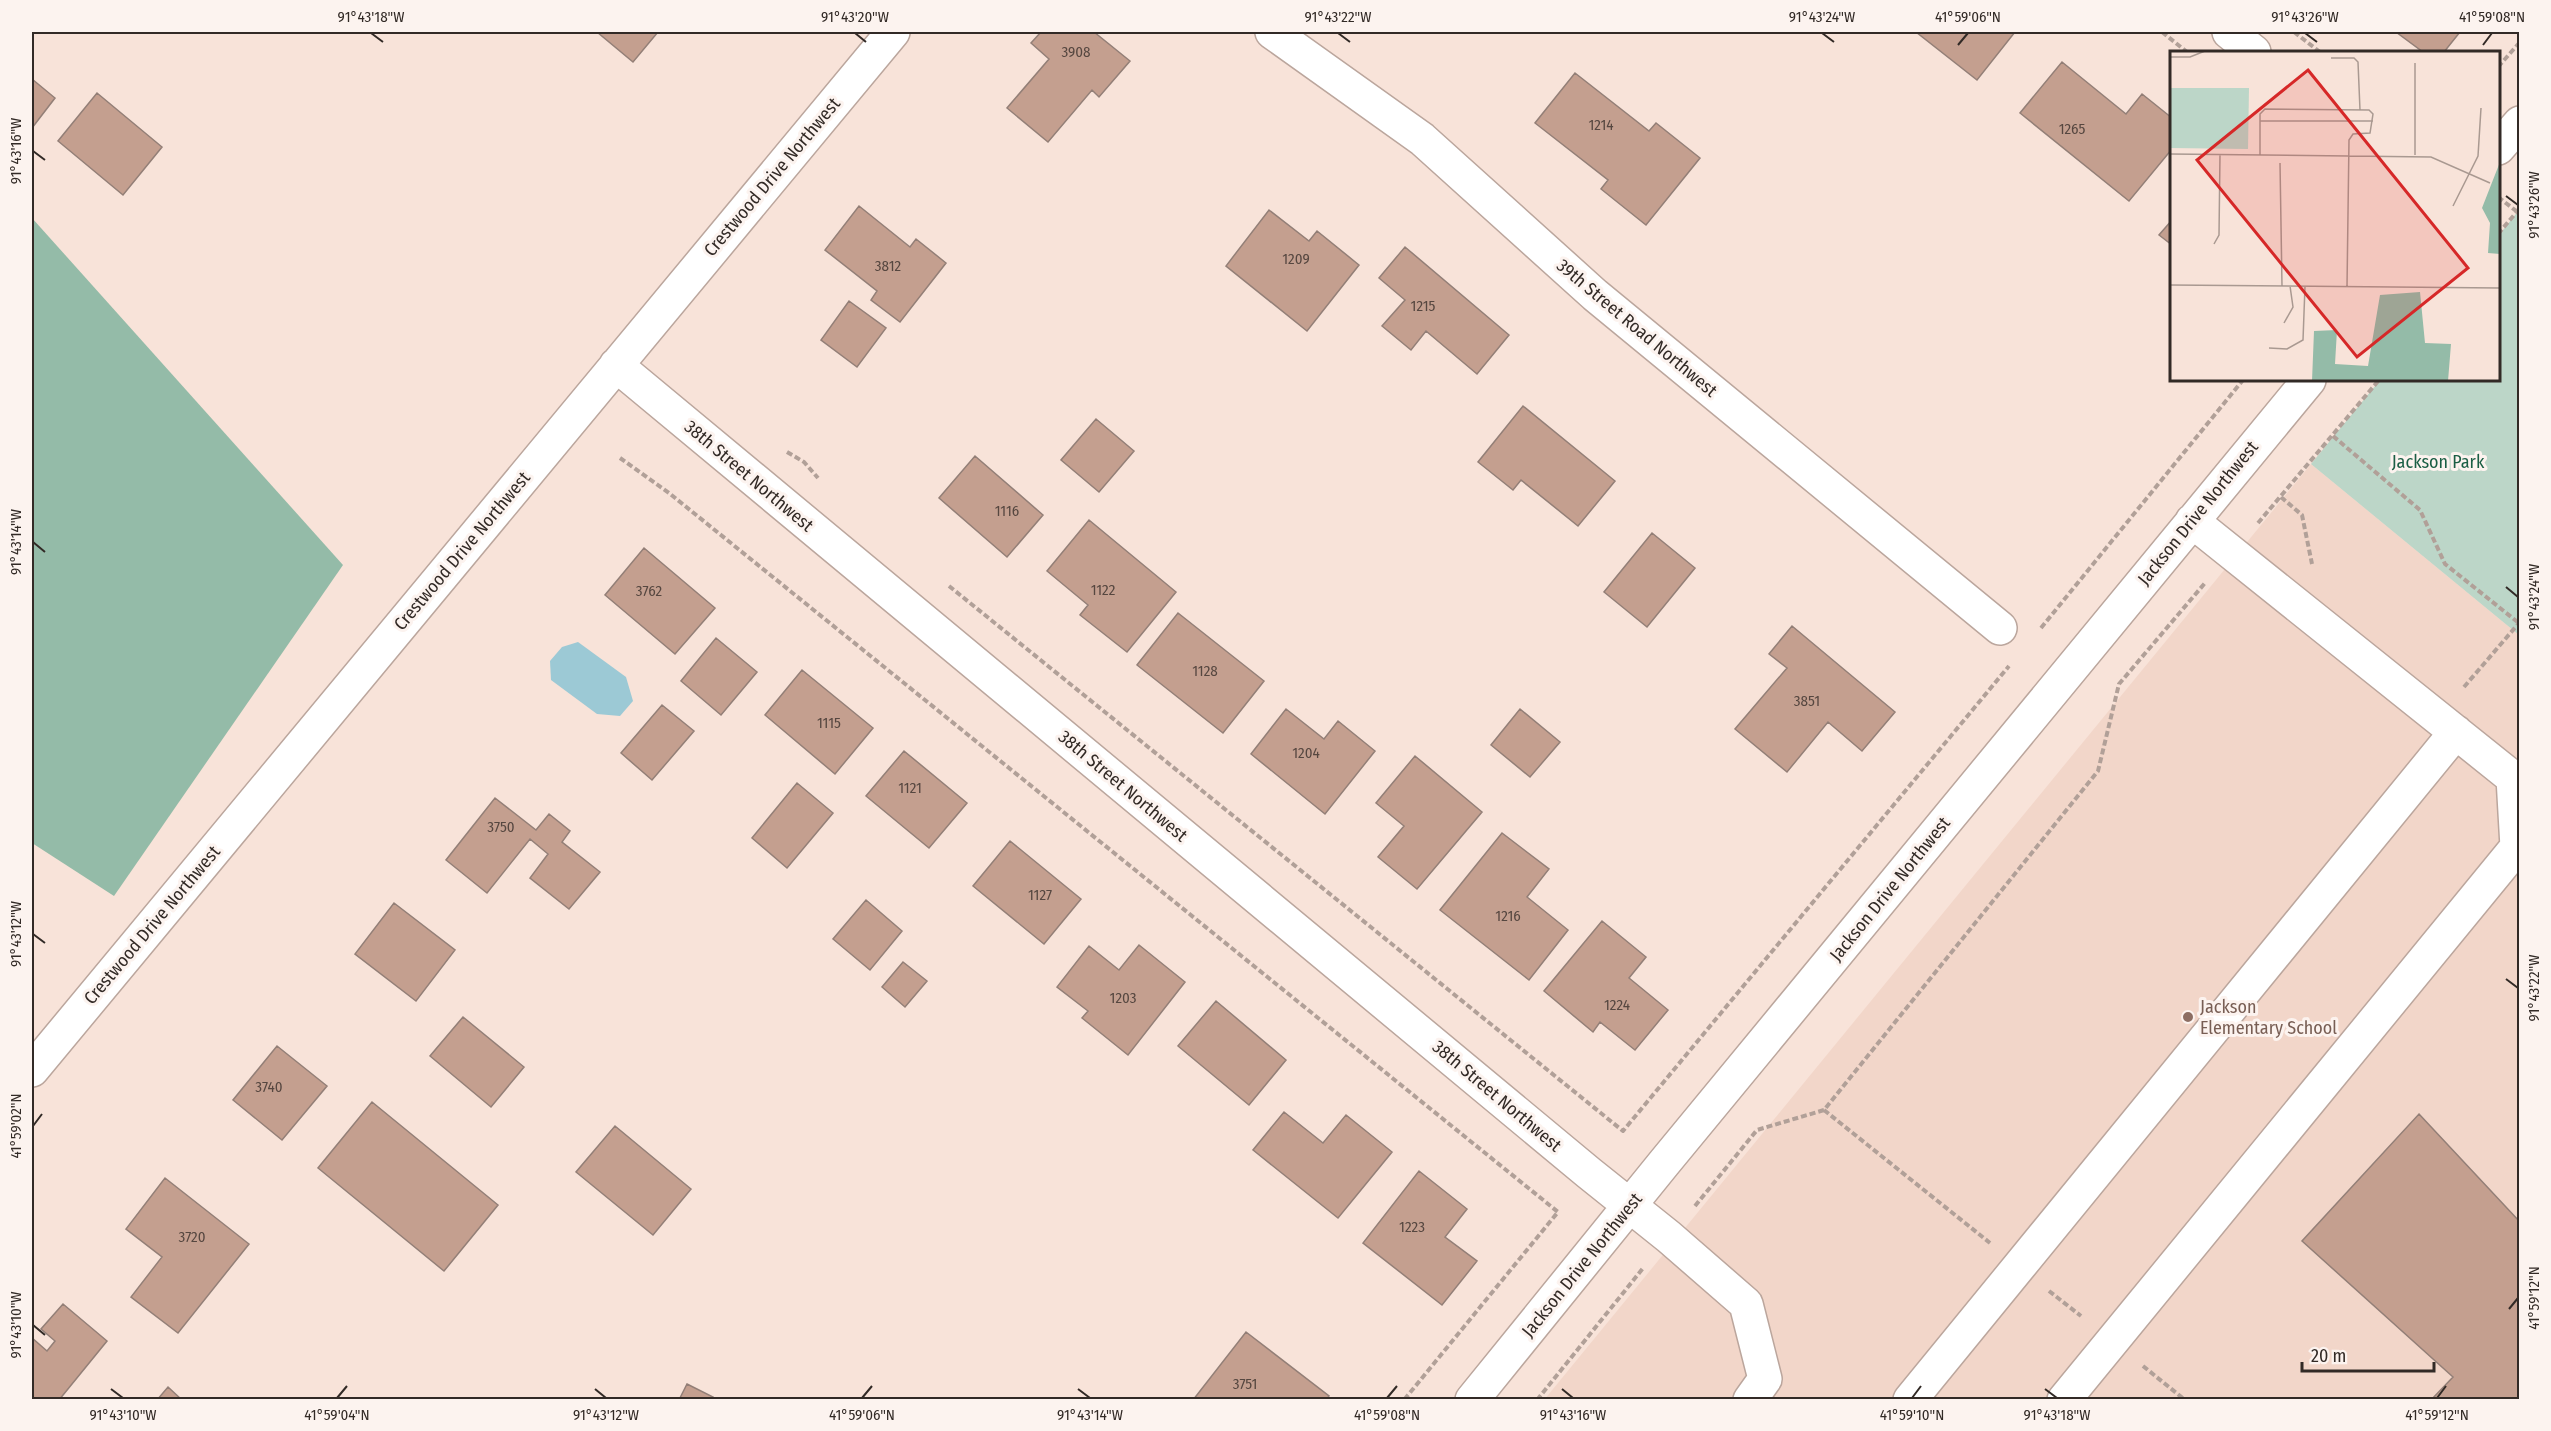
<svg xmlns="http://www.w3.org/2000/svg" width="2551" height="1431" font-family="'Fira Sans Condensed',sans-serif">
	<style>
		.built { fill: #f2d6c9 }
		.green { fill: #bcd6c8 }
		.forest { fill: #94bba8 }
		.water { fill: #9cc9d5 }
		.building { fill: #c49f8f; stroke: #937f77; stroke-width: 1.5 }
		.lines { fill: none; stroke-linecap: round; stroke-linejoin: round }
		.minor-casing { stroke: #bba69d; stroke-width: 36 }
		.path { stroke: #b1a098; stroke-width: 4; stroke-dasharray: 6 3; stroke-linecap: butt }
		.minor { stroke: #fff; stroke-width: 33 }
		.ticks { fill: none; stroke: #322a26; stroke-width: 2 }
		.education-dot { fill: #8d6e63; stroke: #fcf3ef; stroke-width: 2 }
		.labels { text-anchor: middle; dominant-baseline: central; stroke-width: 6; stroke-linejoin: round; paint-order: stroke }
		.number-label { font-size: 15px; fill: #564740 }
		.street-label { font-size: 18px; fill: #322a26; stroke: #fcf3ef }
		.park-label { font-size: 18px; fill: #1a5e44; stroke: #fcf3ef }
		.education-label { font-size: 18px; fill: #785e54; stroke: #fcf3ef; text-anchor: start }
		.inset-road { fill: none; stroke: #a99991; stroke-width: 1.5 }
		.view { fill: #d62828; fill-opacity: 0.15; stroke: #d62828; stroke-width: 3 }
		.inset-edge { fill: none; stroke: #322a26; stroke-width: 3 }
		.neatline { fill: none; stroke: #322a26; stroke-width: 2 }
		.ticks-label { font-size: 15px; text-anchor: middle; fill: #322a26 }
	</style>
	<rect width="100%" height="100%" fill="#f8e3d9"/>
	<path class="built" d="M2311 464 2519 635V1399L1544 1400Z"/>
	<path class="green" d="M2519 210V635L2311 464 2380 380H2498L2499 235Z"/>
	<path class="forest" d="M32 218 343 565 114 896 32 843Z"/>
	<path class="water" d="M578 642 626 677 633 701 620 716 597 714 551 680 550 661 562 647Z"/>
	<path class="building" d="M597 32H658L633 62Z
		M1041 32H1094L1130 61 1099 97 1092 90 1048 142 1007 108 1049 59 1031 43Z
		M1916 32H2015L1977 80Z
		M2396 32H2460L2444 52H2423Z
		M2062 62 2126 114 2142 94 2172 118V149L2129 201 2020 113Z
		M1575 73 1649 131 1656 123 1700 158 1646 225 1601 189 1608 180 1535 123Z
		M32 79 55 98 32 128Z
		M97 93 162 147 123 195 58 141Z
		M859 206 910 247 916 239 946 263 900 322 871 300 877 291 825 250Z
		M1269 210 1309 241 1317 231 1359 265 1307 331 1226 266Z
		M2172 220V245L2159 235Z
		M1405 247 1509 335 1477 374 1426 331 1411 350 1382 326 1405 300 1379 278Z
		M849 301 886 328 857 367 821 340Z
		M1523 406 1615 481 1578 526 1521 480 1513 490 1478 462Z
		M1096 419 1134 451 1099 492 1061 460Z
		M975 456 1043 515 1007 557 939 498Z
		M1089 520 1176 592 1127 652 1080 615 1088 605 1047 571Z
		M1652 533 1695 568 1647 627 1604 592Z
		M644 548 715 608 675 654 605 595Z
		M1178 613 1264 681 1223 733 1137 665Z
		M1792 626 1895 712 1862 751 1828 722 1787 772 1735 729 1787 668 1769 654Z
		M716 638 757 672 721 715 681 681Z
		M802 670 873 728 835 774 765 715Z
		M662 705 694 731 652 780 621 753Z
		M1286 709 1324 739 1338 721 1375 751 1325 814 1251 754Z
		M1520 709 1560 742 1530 777 1491 745Z
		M904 751 967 803 929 848 866 796Z
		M1415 756 1482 812 1417 889 1378 857 1404 826 1376 803Z
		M797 783 833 813 787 868 752 838Z
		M495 798 536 830 549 814 570 831 562 842 600 872 569 909 530 878 548 854 530 839 487 893 446 860Z
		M1502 833 1549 869 1527 897 1568 930 1529 980 1440 910Z
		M1010 841 1081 899 1044 944 973 886Z
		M866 900 902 931 870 970 833 939Z
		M394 903 455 950 416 1001 355 954Z
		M1602 921 1646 957 1629 978 1668 1010 1635 1050 1600 1022 1593 1032 1544 991Z
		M1139 945 1185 982 1128 1055 1082 1018 1088 1011 1057 987 1089 946 1119 970Z
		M903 962 927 981 905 1007 882 987Z
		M1216 1001 1286 1060 1249 1105 1178 1046Z
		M463 1017 524 1067 491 1107 430 1056Z
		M277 1046 327 1086 282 1140 233 1100Z
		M372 1102 498 1205 444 1271 318 1168Z
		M1284 1112 1323 1143 1346 1115 1392 1152 1338 1218 1253 1150Z
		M2419 1114 2520 1222V1400H2431L2453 1377 2302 1241Z
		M615 1126 691 1189 653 1235 576 1172Z
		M1419 1171 1467 1209 1445 1237 1477 1261 1442 1305 1363 1243Z
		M165 1178 249 1244 178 1333 131 1297 162 1257 126 1229Z
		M63 1304 107 1341 59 1400H32V1338L47 1351 55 1341 41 1329Z
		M1246 1332 1329 1396 1326 1400H1193Z
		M687 1384 713 1397 711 1400H679Z
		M168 1387 182 1400H157Z"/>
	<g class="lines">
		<g class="minor-casing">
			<path id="minor" d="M1272 32 1422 139 1595 295 2000 628
				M2229 32 2254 52
				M2498 148 2520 123
				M616 365 1589 1173 1669 1237 1746 1304 1765 1379 1750 1400
				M32 1070 893 32
				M1472 1400 1664 1163 2309 380
				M1910 1400 2456 732
				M2064 1400 2517 847 2513 778 2192 521"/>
		</g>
		<path class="path" d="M2162 32 2187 52
			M2294 32 2320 52
			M2498 67 2520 42
			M2498 197 2520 214
			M2498 234 2520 208
			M2333 436 2420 510 2445 564 2520 624
			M787 452 804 462 818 478
			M620 458 669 493 1558 1212 1404 1400
			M2281 497 2302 515 2312 564
			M2258 523 2379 380
			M949 586 1623 1131 2009 666
			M2041 628 2243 380
			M2464 687 2519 623
			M1824 1110 1990 1243
			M1695 1206 1757 1130 1824 1110 2098 771 2119 684 2205 583
			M2049 1291 2081 1316
			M2143 1366 2185 1400
			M1537 1400 1644 1267"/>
		<use href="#minor" class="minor"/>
	</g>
	<path class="ticks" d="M371 33 383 42M855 33 866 42M1338 33 1350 42M1822 33 1834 42M2305 33 2317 42M1958 45 1968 33M2483 45 2492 33M33 151 45 160M2506 196 2518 205M33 542 45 552M2506 587 2518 597M33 934 45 943M2506 979 2518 988M33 1126 42 1114M2509 1309 2518 1298M33 1325 45 1335M111 1389 123 1398M595 1389 606 1398M1078 1389 1090 1398M1562 1389 1573 1398M2045 1389 2057 1398M337 1398 347 1386M862 1398 872 1386M1387 1398 1397 1386M1912 1398 1921 1386M2437 1398 2446 1386"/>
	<circle class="education-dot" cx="2188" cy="1017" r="6"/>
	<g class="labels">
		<g class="number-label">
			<text x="1076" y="52">3908</text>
			<text x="1601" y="125">1214</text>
			<text x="2072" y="129">1265</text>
			<text x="1296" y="259">1209</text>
			<text x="888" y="266">3812</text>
			<text x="1423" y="306">1215</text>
			<text x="1007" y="511">1116</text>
			<text x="1103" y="590">1122</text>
			<text x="649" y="591">3762</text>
			<text x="1205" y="671">1128</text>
			<text x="1807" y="701">3851</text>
			<text x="829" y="723">1115</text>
			<text x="1306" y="753">1204</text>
			<text x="910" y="788">1121</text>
			<text x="501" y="827">3750</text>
			<text x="1040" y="895">1127</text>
			<text x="1508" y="916">1216</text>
			<text x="1123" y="998">1203</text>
			<text x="1617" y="1005">1224</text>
			<text x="269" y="1087">3740</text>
			<text x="1412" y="1227">1223</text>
			<text x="192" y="1237">3720</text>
			<text x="1245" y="1384">3751</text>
		</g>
		<g class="street-label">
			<text transform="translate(772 177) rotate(-50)">Crestwood Drive Northwest</text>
			<text transform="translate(1637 328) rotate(40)">39th Street Road Northwest</text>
			<text transform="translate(749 476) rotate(40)">38th Street Northwest</text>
			<text transform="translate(2198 513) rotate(-51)">Jackson Drive Northwest</text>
			<text transform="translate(462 551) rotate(-50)">Crestwood Drive Northwest</text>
			<text transform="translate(1123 786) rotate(40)">38th Street Northwest</text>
			<text transform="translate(1890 889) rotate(-51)">Jackson Drive Northwest</text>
			<text transform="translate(152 925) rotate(-50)">Crestwood Drive Northwest</text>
			<text transform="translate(1497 1096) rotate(40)">38th Street Northwest</text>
			<text transform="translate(1582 1265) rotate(-51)">Jackson Drive Northwest</text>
		</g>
		<g class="park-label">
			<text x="2438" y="462">Jackson Park</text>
		</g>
		<g class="education-label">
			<text x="2200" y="1007">Jackson<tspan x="2200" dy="21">Elementary School</tspan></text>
		</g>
	</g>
	<g transform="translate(2170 51)">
		<rect width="330" height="330" fill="#f8e3d9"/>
		<path d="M0 37H79L78 98 0 97Z" fill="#bcd6c8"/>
		<path d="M330 111V203L318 202 320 172 312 157ZM250 241 255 292 281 293 278 330H142L144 280 167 279 165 313 198 315 210 244Z" fill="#94bba8"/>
		<path class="inset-road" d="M0 6H20L35 0M161 7H184L188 11 190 59M90 70H203M0 103 261 106 320 132M90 104V63L95 58 199 59 203 63 200 82 183 83 179 89 177 236M245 104V12M110 112 112 235M283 155 308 105 311 57M44 193 49 184 50 103M0 234 330 237M114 272 123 256 120 235M99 297 117 298 133 289 135 235"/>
		<path class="view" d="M138 19 298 217 187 306 27 109Z"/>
		<rect width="330" height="330" class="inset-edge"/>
	</g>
	<rect width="2551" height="1431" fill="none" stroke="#fcf3ef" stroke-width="66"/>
	<path d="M2302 1362v9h132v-9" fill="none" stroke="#322a26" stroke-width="3"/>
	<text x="2311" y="1362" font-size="18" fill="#322a26" stroke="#fcf3ef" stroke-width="4.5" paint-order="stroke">20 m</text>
	<rect x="33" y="33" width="2485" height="1365" class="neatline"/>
	<g class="ticks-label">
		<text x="371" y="22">91°43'18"W</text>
		<text x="855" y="22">91°43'20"W</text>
		<text x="1338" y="22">91°43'22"W</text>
		<text x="1822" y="22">91°43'24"W</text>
		<text x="1968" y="22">41°59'06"N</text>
		<text x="2305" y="22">91°43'26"W</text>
		<text x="2492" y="22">41°59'08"N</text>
		<text transform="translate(16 151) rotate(-90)" y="5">91°43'16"W</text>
		<text transform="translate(2534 205) rotate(-90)" y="5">91°43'26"W</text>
		<text transform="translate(16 542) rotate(-90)" y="5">91°43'14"W</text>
		<text transform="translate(2534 597) rotate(-90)" y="5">91°43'24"W</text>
		<text transform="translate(16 934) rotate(-90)" y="5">91°43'12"W</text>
		<text transform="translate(2534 988) rotate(-90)" y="5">91°43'22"W</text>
		<text transform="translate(16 1126) rotate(-90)" y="5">41°59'02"N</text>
		<text transform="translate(2534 1298) rotate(-90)" y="5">41°59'12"N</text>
		<text transform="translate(16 1325) rotate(-90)" y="5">91°43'10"W</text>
		<text x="123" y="1420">91°43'10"W</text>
		<text x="337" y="1420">41°59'04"N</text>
		<text x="606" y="1420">91°43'12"W</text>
		<text x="862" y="1420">41°59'06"N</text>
		<text x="1090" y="1420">91°43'14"W</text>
		<text x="1387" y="1420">41°59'08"N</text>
		<text x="1573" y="1420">91°43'16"W</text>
		<text x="1912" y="1420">41°59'10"N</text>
		<text x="2057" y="1420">91°43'18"W</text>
		<text x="2437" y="1420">41°59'12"N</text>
	</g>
</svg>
